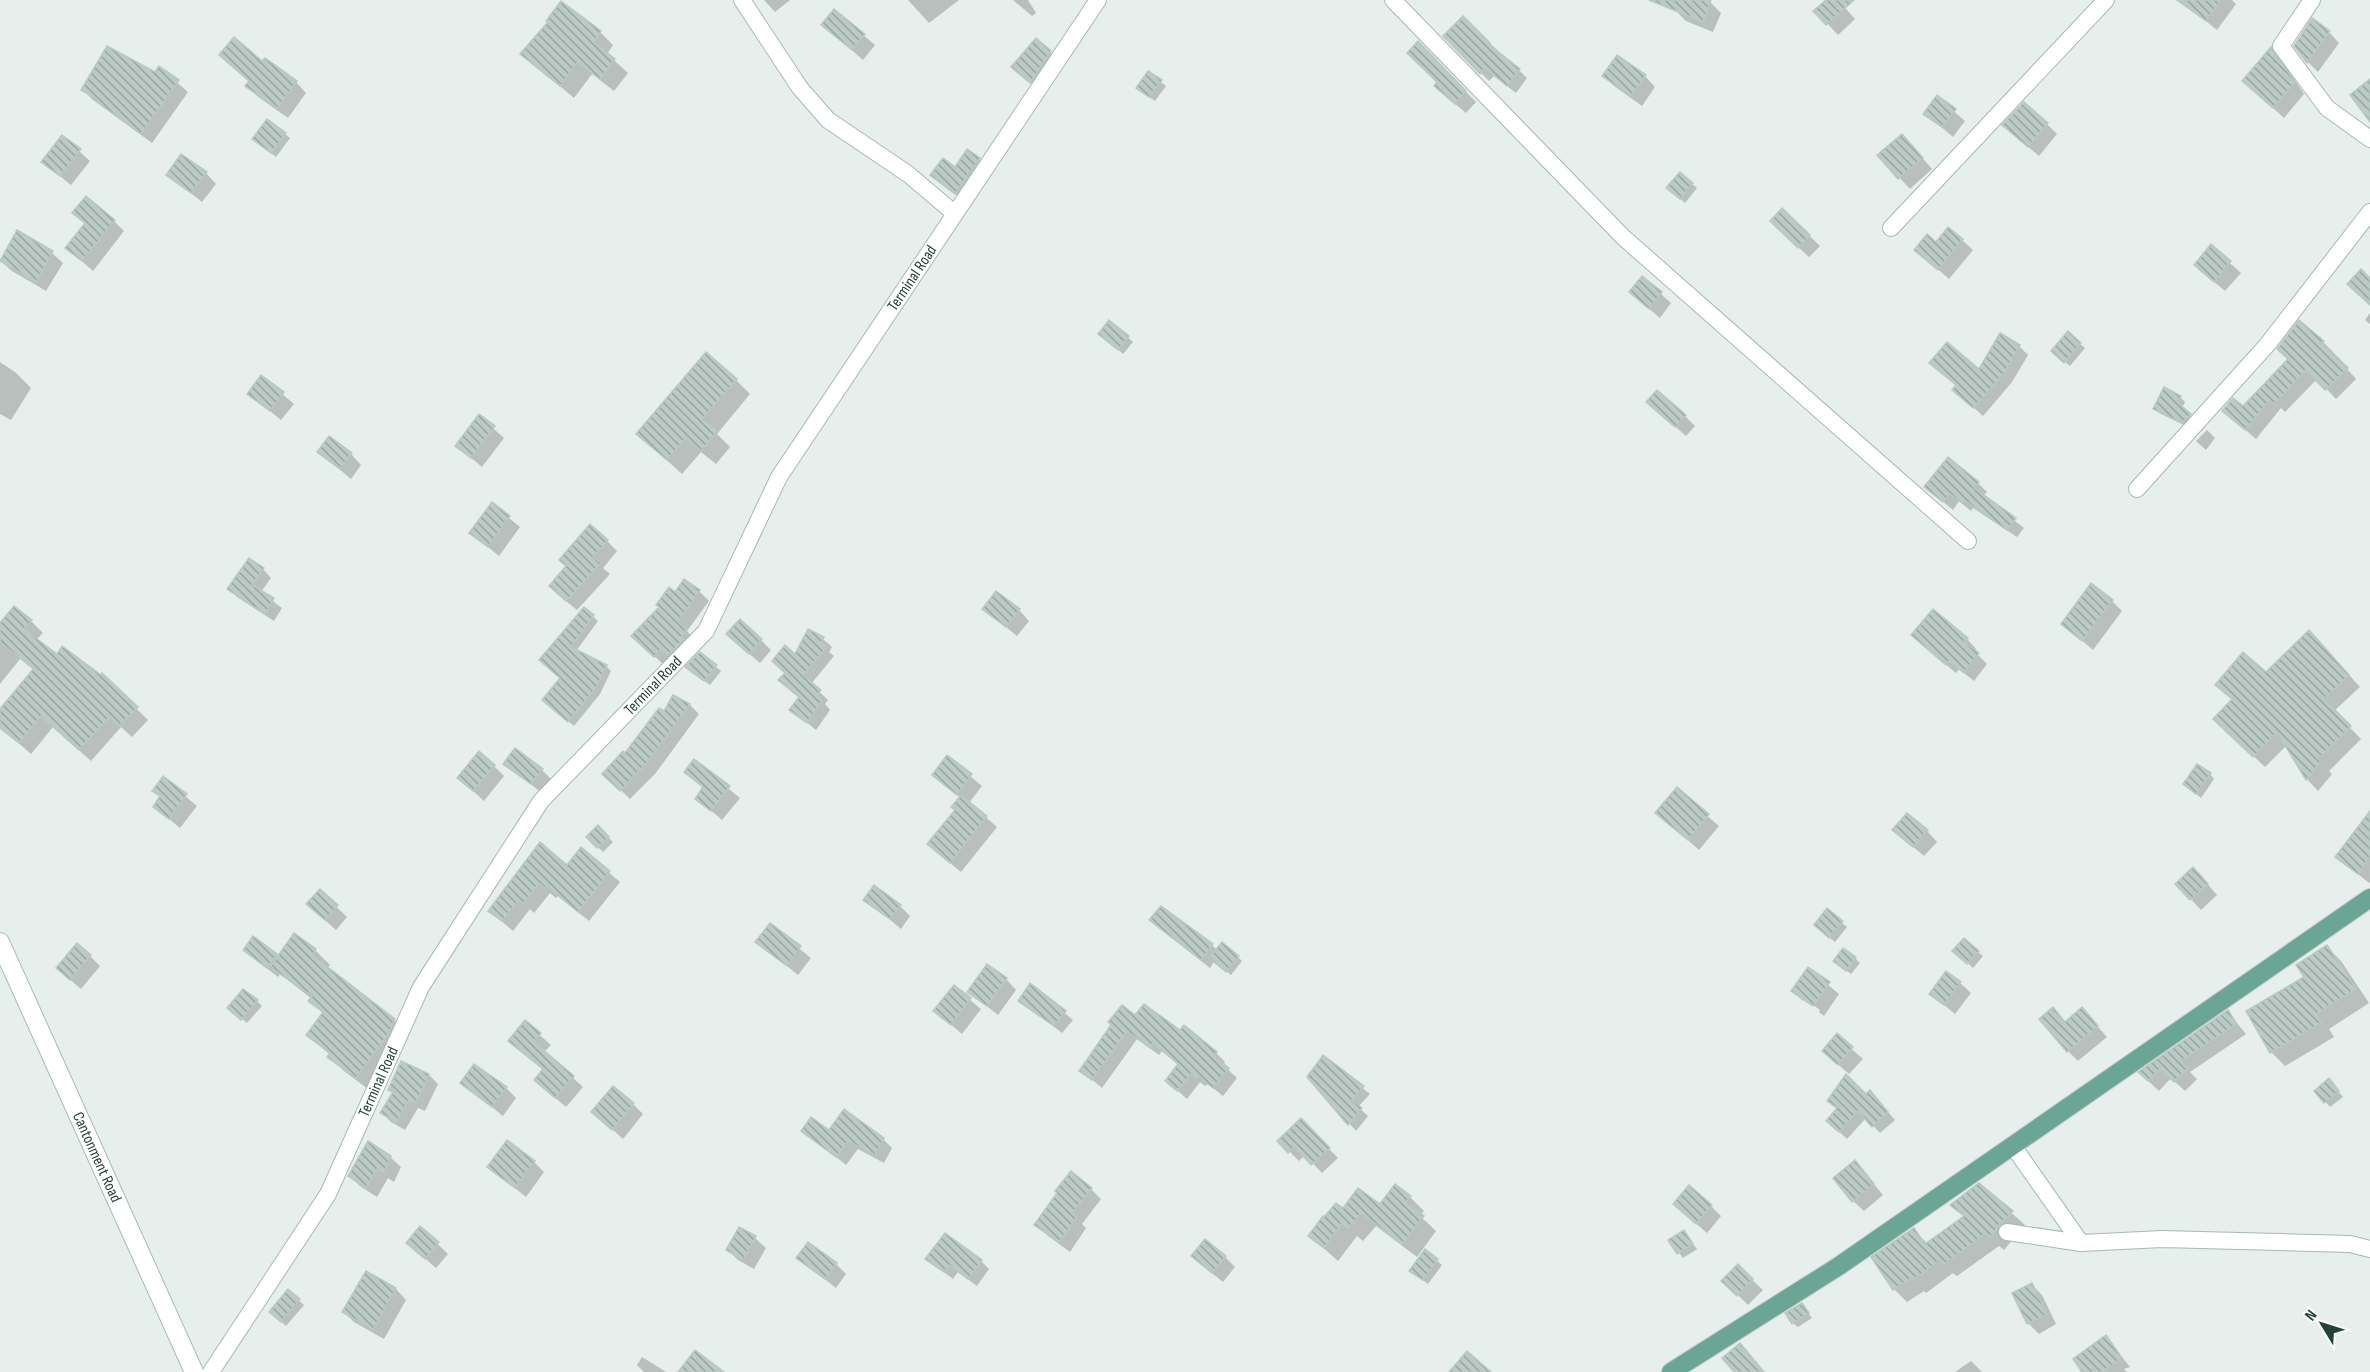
<svg xmlns="http://www.w3.org/2000/svg" width="2370" height="1372" font-family="'Sofia Sans Condensed',sans-serif">
	<style>
		.shadow { fill: #0003 }
		.building { fill: url(#building-back-hatch); stroke: #b8c9c2; stroke-width: 1.5 }
		.lines { fill: none; stroke-linecap: round; stroke-linejoin: round }
		.street-casing { stroke: #a8b8b2; stroke-width: 18 }
		.secondary-casing { stroke: #a4bbb3; stroke-width: 20 }
		.primary-casing { stroke: #c2cac8; stroke-width: 20 }
		.street { stroke: #fff; stroke-width: 16 }
		.secondary { stroke: #fff; stroke-width: 18 }
		.primary { stroke: #6aa596; stroke-width: 18 }
		.labels { text-anchor: middle; dominant-baseline: central; stroke-width: 5; stroke-linejoin: round; paint-order: stroke }
		.street-label { font-size: 16px; fill: #24423a; stroke: #f7fbf9 }
	</style>
	<defs>
		<pattern id="building-back-hatch" width="6" height="6" patternUnits="userSpaceOnUse" patternTransform="scale(1.5)"><rect width="6" height="6" fill="#bbcac4"/><path d="M-1 5l2 2M0 0l6 6M5-1l2 2" fill="none" stroke="#98a6a0"/></pattern>
	</defs>
	<rect width="100%" height="100%" fill="#e6efeb"/>
	<path class="shadow" d="M764 0H790L775 12Z
		M908 0H959L929 23Z
		M1013 0H1028L1036 13 1032 16Z
		M1679 0H1704L1710 2 1721 13 1713 32 1686 21 1675 10Z
		M1828 0H1838L1855 19 1838 35 1816 11Z
		M2180 0H2232L2236 4 2217 30Z
		M835 11 875 45 863 60 823 25Z
		M1463 18 1527 78 1516 93 1494 76 1489 81 1445 36Z
		M600 32 613 45 607 54 628 73 614 91 592 74 574 98 522 54Z
		M2329 32 2339 43 2318 72 2308 62Z
		M1418 43 1476 102 1466 113 1446 96Z
		M2271 49 2281 59 2304 94 2284 118 2244 81Z
		M1050 52 1060 63 1041 92 1013 67Z
		M1618 57 1645 76 1655 87 1642 106 1614 86 1604 76Z
		M265 60 296 82 306 93 288 118 257 96 247 85Z
		M160 68 188 92 152 143 93 100 83 90 155 74Z
		M1149 73 1166 86 1155 101 1142 92Z
		M1937 97 1965 121 1953 137 1925 113Z
		M2047 124 2057 134 2039 156 2015 136Z
		M285 134 290 138 276 157 259 144Z
		M63 137 90 161 71 185 43 162Z
		M1912 146 1932 169 1910 189 1879 156Z
		M979 159 988 168 965 202 932 175 955 169Z
		M206 173 216 184 202 202 168 175Z
		M1692 184 1697 188 1685 203 1673 193Z
		M1782 210 1820 246 1809 257 1782 232Z
		M74 213 114 221 124 231 93 271 67 248 86 224Z
		M18 232 52 253 63 263 46 291 12 271 1 261Z
		M1962 240 1973 250 1949 279 1916 250Z
		M2211 246 2241 273 2225 291 2206 275Z
		M1643 278 1671 303 1660 318 1641 302Z
		M2370 313V324L2365 320Z
		M1110 322 1133 342 1123 354 1105 338Z
		M2300 322 2323 342 2356 379 2336 399 2317 379 2285 412 2281 408 2256 439 2234 420 2243 408 2290 359Z
		M2080 344 2085 348 2070 366 2058 356Z
		M2019 346 2028 355 2012 382 1983 416 1963 398 1957 386Z
		M0 362 15 372 31 388 11 420 0 414Z
		M262 377 294 404 281 420 249 394Z
		M736 380 750 394 717 434 730 447 716 464 701 452 682 474 638 434Z
		M2180 397 2185 402 2182 408 2194 420 2188 427 2159 413 2155 408Z
		M1659 412 1685 416 1695 426 1686 436Z
		M479 416 504 438 482 467 457 446Z
		M2207 430 2215 438 2206 450 2196 441Z
		M319 452 351 454 361 465 351 479Z
		M1978 483 1987 492 1983 496 2024 528 2017 537 1973 508 1971 511 1959 501 1953 510 1935 495Z
		M493 505 520 527 499 556 471 533Z
		M607 541 617 551 603 568 610 574 577 610 561 597 568 566Z
		M263 569 271 578 261 592 282 608 274 621 237 597 229 589Z
		M699 591 709 601 687 631 695 640 665 666 633 636 676 594Z
		M2112 601 2122 611 2093 650 2063 624Z
		M584 609 598 621 576 651 606 666 611 671 600 694 574 726 548 704 562 679 541 660Z
		M984 609 1019 610 1029 621 1017 636Z
		M1933 611 1967 639 1976 649 1974 651 1987 664 1974 681 1959 669 1956 673 1923 645Z
		M31 621 43 633 36 640 57 656 101 677 102 675 148 720 132 737 121 727 91 761 53 727 31 754 0 727V711L34 670 20 659 0 684V625Z
		M823 639 832 647 829 652 834 656 811 684 828 700 825 704 830 710 816 730 791 710 800 698 789 689 796 656Z
		M761 640 771 650 760 663 738 644Z
		M2320 643 2360 687 2334 711 2361 739 2329 771 2332 774 2318 791 2307 779 2287 745 2265 767 2226 730 2233 700 2229 696Z
		M700 654 721 671 710 685 692 672Z
		M674 697 690 705 699 714 655 774 630 799 604 774 625 756 665 714Z
		M947 757 982 786 969 803 997 827 961 872 939 854 961 798 934 775Z
		M694 761 740 798 722 820 697 798 704 789 686 772Z
		M505 764 542 770 552 780 542 793Z
		M494 766 504 776 484 801 459 778Z
		M2210 774 2214 779 2201 798 2184 784Z
		M163 778 197 806 180 828 155 807 161 798 154 790Z
		M1677 790 1719 826 1699 850 1657 813Z
		M598 827 613 842 603 852 588 837Z
		M1927 831 1937 842 1924 856 1905 840Z
		M2370 832V882L2369 883 2337 857Z
		M581 849 620 882 589 921 558 896 556 898 550 893 534 913 530 909 513 931 490 911 567 867Z
		M2203 879 2217 895 2201 910 2177 884Z
		M320 891 347 917 336 930 318 914Z
		M865 899 900 906 910 916 901 929Z
		M1828 911 1847 927 1835 942 1820 930Z
		M770 925 811 958 798 975 757 942Z
		M1160 928 1212 945 1217 950 1238 957 1242 961 1231 975 1214 961 1210 968Z
		M2327 947 2341 961 2369 1003 2329 1029 2334 1037 2285 1066 2271 1052Z
		M245 950 276 955 279 957 315 950 330 965 327 968 394 1020 409 1035 403 1049 372 1092 344 1071 329 1057 330 1055 308 1035 324 1014 310 1001 312 999 280 974 278 977 256 960Z
		M1978 952 1983 956 1973 968 1959 955Z
		M90 956 100 966 81 989 68 978Z
		M1855 958 1860 963 1851 974 1840 966Z
		M1809 969 1839 994 1824 1016 1819 1012 1820 1010 1803 997V1001L1793 991Z
		M1006 979 1016 990 998 1015 969 992Z
		M1960 983 1971 993 1955 1014 1931 994Z
		M1031 985 1073 1020 1062 1033 1020 1000Z
		M954 987 981 1009 962 1034 935 1011Z
		M257 1001 262 1006 247 1023 234 1012Z
		M2228 1012 2246 1034 2190 1072 2197 1079 2185 1091 2171 1078 2159 1091 2140 1073Z
		M1136 1017 1180 1032 1216 1053 1225 1062 1223 1065 1237 1078 1223 1096 1208 1084 1205 1086 1200 1082 1187 1099 1167 1081 1179 1065 1162 1051 1159 1055 1137 1039 1102 1088 1081 1070Z
		M2092 1020 2107 1037 2078 1061 2068 1051 2066 1023Z
		M525 1022 551 1045 544 1052 583 1087 566 1107 546 1090 544 1070 510 1041Z
		M1837 1036 1863 1059 1849 1074 1834 1061Z
		M1324 1057 1370 1094 1358 1107 1368 1116 1356 1131 1309 1077Z
		M429 1075 438 1084 425 1111 418 1108 405 1130 391 1122 382 1113 394 1094 390 1090Z
		M462 1083 506 1088 516 1098 503 1116Z
		M2333 1085 2343 1097 2330 1107 2316 1091Z
		M1866 1096 1877 1100 1895 1120 1880 1133 1866 1118 1847 1139 1835 1128 1838 1109 1829 1101Z
		M633 1104 643 1114 623 1139 593 1112Z
		M1301 1120 1338 1158 1322 1173 1305 1155 1299 1161 1279 1141Z
		M803 1131 829 1132 883 1139 892 1148 884 1163 858 1149 846 1165Z
		M390 1157 401 1167 394 1182 388 1178 377 1197 360 1186 349 1176Z
		M534 1162 544 1172 526 1197 489 1167Z
		M1855 1162 1883 1195 1864 1211 1853 1201Z
		M1979 1184 2025 1225 2004 1250 1999 1246 1957 1276 1953 1273 1926 1293 1924 1291 1907 1302 1894 1289 1914 1230 1928 1244 1965 1217 1953 1205Z
		M1091 1189 1101 1199 1082 1224 1086 1228 1070 1252 1047 1235 1036 1225Z
		M1410 1197 1424 1211 1420 1216 1436 1231 1417 1257 1376 1226 1363 1241 1357 1236 1338 1261 1310 1236 1343 1211 1380 1206Z
		M1711 1206 1721 1216 1707 1233 1685 1214Z
		M421 1228 448 1254 436 1268 419 1253Z
		M740 1229 755 1238 766 1248 754 1269 738 1260 728 1250Z
		M1684 1232 1697 1249 1683 1258 1670 1241Z
		M1425 1251 1442 1265 1428 1284 1416 1275Z
		M1225 1257 1235 1267 1223 1282 1203 1266Z
		M798 1258 836 1264 846 1274 836 1288Z
		M927 1259 981 1261 989 1269 977 1286 958 1272 953 1279Z
		M1738 1266 1763 1290 1748 1305 1724 1281Z
		M367 1273 396 1289 406 1300 384 1339 354 1322 344 1312Z
		M2032 1285 2042 1295 2056 1324 2039 1334 2028 1323Z
		M288 1291 304 1305 286 1326 275 1316Z
		M1802 1305 1812 1318 1798 1327 1793 1323Z
		M2106 1337 2130 1367 2124 1369 2127 1372H2084Z
		M642 1357 666 1372H644L637 1365Z
		M1971 1361 1982 1372H1955Z"/>
	<path class="building" d="M1649 0H1711L1703 22Z
		M1826 0H1854L1826 25 1813 11Z
		M2177 0H2221L2206 21Z
		M561 1 601 31 593 42 615 59 600 79 578 62 560 86 520 54 548 22 546 21Z
		M834 9 865 34 852 50 821 25Z
		M1463 16 1490 43 1488 44 1520 69 1507 86 1485 68 1480 74 1443 36Z
		M2312 18 2330 31 2307 63 2294 46Z
		M234 37 262 61 265 58 297 81 277 109 245 86 249 81 219 55Z
		M1036 38 1051 51 1030 83 1011 67Z
		M1418 41 1466 91 1455 104 1434 86 1437 82 1407 53Z
		M107 46 155 72 159 66 179 80 141 134 96 101 97 99 81 90Z
		M2271 47 2295 82 2273 108 2242 81Z
		M1617 55 1646 75 1631 96 1602 76Z
		M1148 71 1162 80 1149 97 1136 88Z
		M2370 79V122L2350 95Z
		M1937 95 1956 109 1942 127 1923 114Z
		M2024 102 2048 123 2028 147 2002 125Z
		M267 119 286 133 271 153 252 139Z
		M1902 134 1923 158 1898 179 1877 155Z
		M62 135 81 149 60 176 41 162Z
		M967 149 980 158 955 194 930 175 943 158 955 167Z
		M181 154 207 172 191 193 166 175Z
		M1680 172 1693 183 1680 199 1666 188Z
		M86 196 115 220 82 261 65 248 85 223 72 213Z
		M1782 208 1810 235 1798 248 1770 221Z
		M1948 227 1963 239 1938 270 1914 250 1927 234 1936 242Z
		M17 230 53 251 36 282 0 261Z
		M2211 244 2231 261 2214 282 2194 265Z
		M2361 269 2370 278V305L2347 284Z
		M1642 276 1662 292 1649 309 1629 292Z
		M1109 320 1129 336 1118 350 1098 334Z
		M2299 320 2324 341 2322 342 2348 368 2325 390 2306 370 2274 404 2270 400 2245 430 2222 411 2233 398 2243 406 2288 359 2277 349Z
		M2068 331 2081 343 2064 363 2051 351Z
		M2000 333 2020 345 2004 373 1973 408 1952 390 1956 385 1929 363 1947 342 1979 369Z
		M706 352 737 379 702 419 717 431 701 451 686 438 667 460 636 434Z
		M261 375 284 392 270 411 247 394Z
		M2164 387 2181 396 2178 403 2191 414 2182 423 2153 409Z
		M1657 390 1686 415 1675 427 1646 402Z
		M479 414 495 426 471 458 455 446Z
		M329 436 352 453 340 469 317 452Z
		M1948 457 1979 482 1974 488 2016 518 2007 530 1964 500 1962 503 1950 494 1943 502 1924 487Z
		M492 502 510 516 488 547 469 533Z
		M590 524 608 540 593 557 601 563 566 601 549 586 566 566 559 560Z
		M249 558 264 568 252 585 274 598 265 614 227 589Z
		M684 579 700 590 678 622 687 629 681 637 684 639 668 655 661 649 654 657 631 636 659 607 656 605 669 587 675 592Z
		M2091 583 2113 600 2082 641 2061 624Z
		M996 591 1020 609 1006 627 982 609Z
		M14 606 32 620 24 629 57 654 62 646 101 675 102 673 138 707 119 726 109 717 79 750 41 716 19 743 0 728V709L34 668 0 643V623Z
		M584 607 594 615 571 647 607 665 595 689 568 722 542 700 560 678 539 660Z
		M1933 609 1968 638 1964 642 1979 653 1964 673 1949 661 1946 665 1911 635Z
		M740 619 762 639 749 654 726 634Z
		M808 629 824 637 821 642 827 647 803 675 821 690 817 695 822 700 807 723 789 710 799 697 778 680 785 673 772 661 785 645 795 654Z
		M2309 630 2349 675 2324 699 2351 726 2318 759 2321 761 2306 780 2277 732 2253 757 2213 719 2232 699 2215 685 2243 652 2266 672Z
		M700 652 717 665 704 681 685 667Z
		M673 695 690 704 646 764 620 791 602 774 623 751 625 753 659 708 664 711Z
		M515 748 543 769 531 784 503 764Z
		M479 751 495 765 473 791 457 778Z
		M947 755 972 774 957 795 932 775Z
		M694 759 730 786 711 811 695 799 703 787 684 772Z
		M2197 764 2211 773 2196 794 2183 784Z
		M163 776 187 794 169 819 153 807 160 796 152 791Z
		M1677 787 1709 814 1688 840 1655 813Z
		M961 795 987 816 950 863 927 844 955 810 951 807Z
		M2370 811V857L2358 874 2335 857Z
		M1907 813 1928 830 1913 847 1892 830Z
		M598 825 609 837 597 848 586 837Z
		M540 842 567 865 581 847 610 871 578 912 547 886 545 888 539 883 523 904 519 900 502 921 488 911Z
		M2193 867 2208 884 2190 900 2175 884Z
		M874 885 901 905 890 919 863 900Z
		M320 889 338 905 325 920 306 904Z
		M1161 906 1213 944 1201 960 1149 920Z
		M1827 908 1843 921 1829 938 1814 925Z
		M770 923 801 946 787 966 755 942Z
		M294 933 316 949 312 955 395 1019 388 1034 356 1078 327 1057 330 1053 306 1035 323 1012 308 1001 312 996 270 967Z
		M253 936 277 954 267 968 243 950Z
		M1964 938 1979 951 1967 964 1952 951Z
		M1222 942 1239 956 1226 972 1209 958Z
		M77 943 91 955 70 980 56 968Z
		M2327 945 2356 989 2316 1014 2321 1023 2270 1053 2246 1011 2304 977 2296 965Z
		M1843 948 1856 957 1846 971 1833 961Z
		M987 964 1007 978 987 1006 967 992Z
		M1808 967 1830 982 1813 1006 1791 991Z
		M1946 971 1961 982 1944 1005 1929 994Z
		M1030 983 1066 1011 1054 1026 1018 1001Z
		M954 985 971 998 951 1025 933 1011Z
		M243 989 258 1000 241 1020 227 1008Z
		M1144 1004 1180 1030 1184 1025 1217 1052 1214 1056 1229 1068 1213 1088 1198 1076 1196 1078 1191 1074 1177 1091 1165 1081 1178 1064 1153 1043 1150 1048 1127 1031 1092 1080 1079 1071 1111 1025 1108 1022 1122 1005 1135 1015Z
		M2053 1007 2065 1022 2082 1007 2098 1026 2067 1052 2039 1019Z
		M2228 1010 2237 1024 2181 1061 2188 1068 2174 1082 2160 1069 2148 1081 2138 1072Z
		M525 1020 541 1033 534 1042 574 1076 555 1098 534 1080 543 1069 508 1041Z
		M1837 1033 1853 1047 1838 1065 1822 1051Z
		M1323 1055 1364 1086 1352 1100 1362 1108 1348 1125 1307 1077Z
		M401 1061 429 1074 416 1103 409 1100 396 1122 380 1113 393 1092 388 1090Z
		M474 1064 507 1087 492 1107 460 1083Z
		M1846 1074 1866 1094 1870 1090 1888 1112 1872 1127 1858 1111 1839 1132 1826 1121 1837 1108 1827 1101Z
		M2329 1078 2339 1091 2324 1103 2314 1091Z
		M613 1086 634 1103 612 1130 591 1112Z
		M844 1109 884 1138 875 1155 848 1141 836 1157 801 1131 811 1117 829 1130Z
		M1301 1118 1330 1148 1311 1165 1295 1147 1288 1153 1277 1141Z
		M507 1140 535 1161 515 1188 487 1167Z
		M368 1141 391 1156 384 1173 377 1169 366 1188 348 1176Z
		M1855 1160 1874 1184 1852 1202 1833 1178Z
		M1071 1171 1092 1188 1072 1213 1077 1217 1059 1242 1034 1225 1057 1193 1055 1191Z
		M1979 1183 2013 1211 1999 1225 1990 1238 1985 1234 1943 1265 1940 1260 1912 1281 1910 1279 1893 1290 1871 1257 1914 1228 1925 1244 1964 1216 1950 1205Z
		M1395 1184 1411 1196 1406 1203 1424 1216 1402 1244 1361 1213 1348 1229 1342 1223 1324 1248 1308 1236 1323 1216 1324 1217 1336 1203 1343 1208 1358 1188 1380 1204Z
		M1689 1185 1712 1205 1696 1224 1673 1204Z
		M420 1226 439 1242 425 1259 406 1243Z
		M739 1227 756 1236 743 1260 726 1250Z
		M1684 1230 1693 1244 1677 1254 1668 1240Z
		M945 1233 982 1260 968 1279 949 1265 944 1272 925 1259Z
		M1205 1239 1226 1256 1212 1273 1191 1256Z
		M808 1242 837 1263 825 1279 796 1258Z
		M1425 1249 1438 1259 1423 1280 1409 1271Z
		M1738 1264 1753 1279 1737 1296 1721 1281Z
		M366 1271 396 1288 373 1330 342 1312Z
		M2032 1283 2047 1314 2027 1324 2012 1293Z
		M288 1289 300 1299 281 1322 269 1312Z
		M1802 1303 1809 1313 1792 1324 1785 1313Z
		M2106 1335 2122 1358 2102 1372H2082L2073 1359Z
		M1740 1343 1764 1372H1734L1722 1358Z
		M695 1350 724 1372H678Z
		M1467 1351 1491 1372H1449Z"/>
	<g class="lines">
		<g class="street-casing">
			<g id="street">
				<path d="M742 0 800 88 828 120 908 174 954 213"/>
				<path d="M1393 0 1623 237 1968 541"/>
				<path d="M2312 0 2281 46 2327 108 2370 139"/>
				<path d="M1891 228 2106 0"/>
				<path d="M2137 489 2267 345 2370 212"/>
				<path d="M2013 1146 2081 1243 2162 1239 2350 1244 2370 1249"/>
				<path d="M2007 1232 2081 1243"/>
				<path id="s1" d="M211 1372 328 1194 421 987 541 801 706 631 779 477 1098 0"/>
			</g>
		</g>
		<g class="secondary-casing">
			<g id="secondary">
				<path id="s2" d="M0 942 194 1372"/>
			</g>
		</g>
		<g class="primary-casing">
			<path id="primary" d="M1671 1372 1839 1266 2370 898"/>
		</g>
		<use href="#street" class="street"/>
		<use href="#secondary" class="secondary"/>
		<use href="#primary" class="primary"/>
	</g>
	<g class="labels">
		<g class="street-label">
			<text stroke="none"><textPath href="#s1" startOffset="1308">Terminal Road</textPath></text>
			<text stroke="none"><textPath href="#s1" startOffset="822">Terminal Road</textPath></text>
			<text stroke="none"><textPath href="#s1" startOffset="336">Terminal Road</textPath></text>
			<text stroke="none"><textPath href="#s2" startOffset="236">Cantonment Road</textPath></text>
		</g>
	</g>
	<g transform="translate(2322 1324) rotate(308)" stroke="#f7fbf9" stroke-width="4.5" paint-order="stroke">
	<path d="M0-4.5L10 22L0 15L-10 22Z" fill="#24423a"/>
	<text y="-9" font-size="16" font-weight="bold" text-anchor="middle" fill="#24423a">N</text>
	</g>
</svg>
